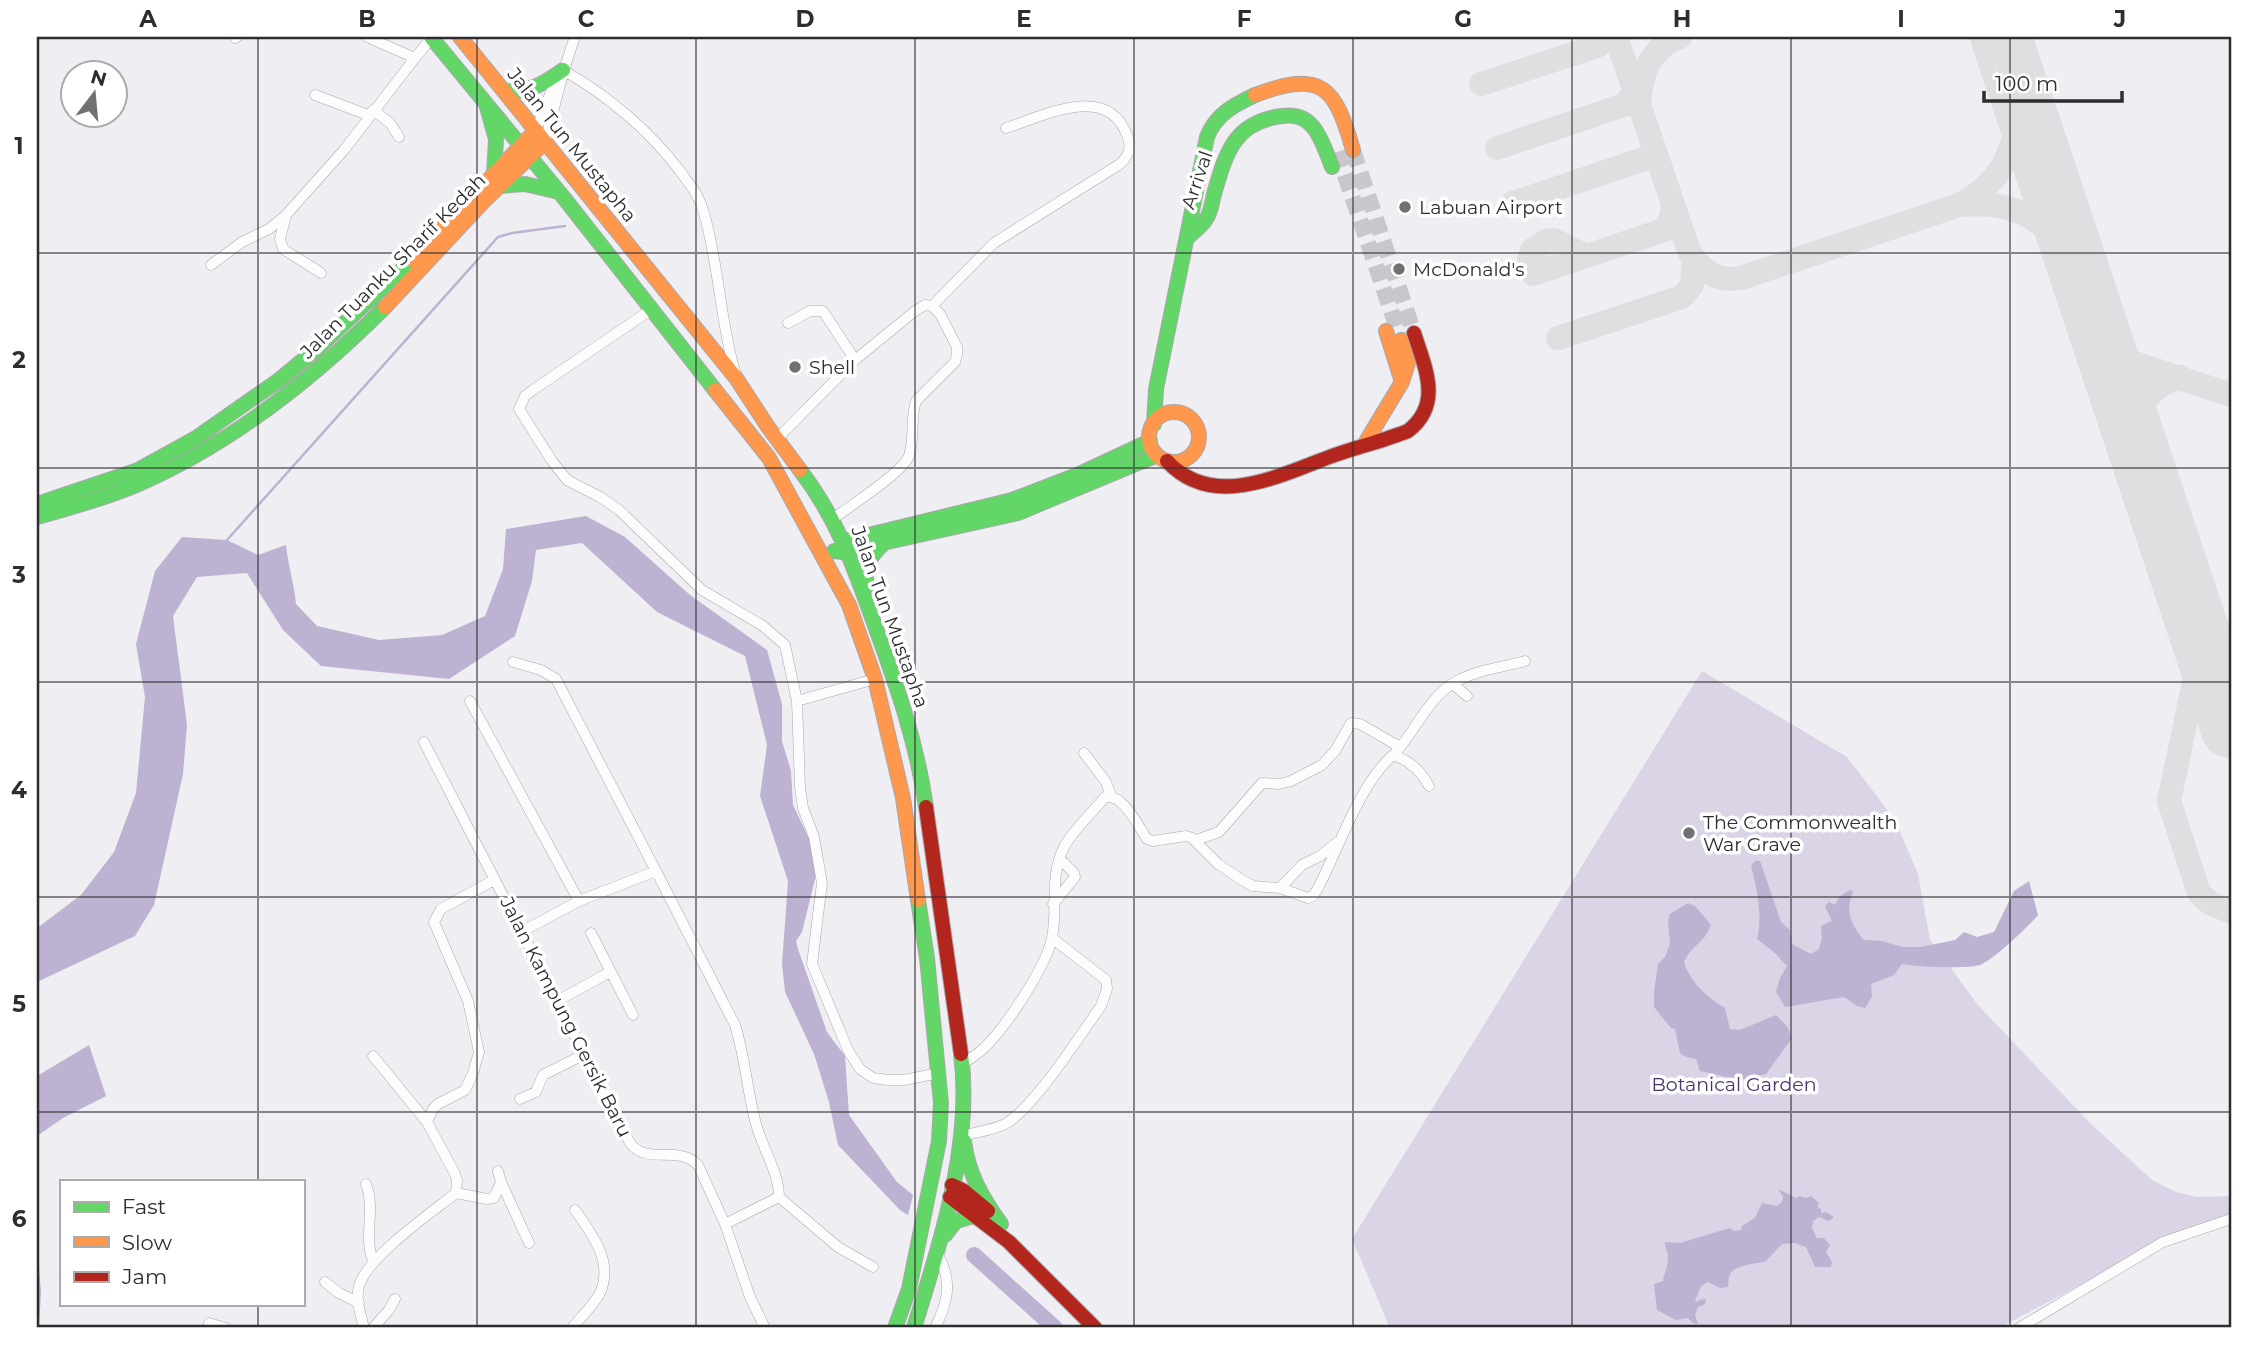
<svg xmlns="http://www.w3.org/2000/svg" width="2268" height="1365" font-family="Montserrat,sans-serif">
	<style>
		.green { fill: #dad4e6 }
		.water { fill: #bdb2d1 }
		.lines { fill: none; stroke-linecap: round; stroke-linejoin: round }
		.stream { stroke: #bdb2d1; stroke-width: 2.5 }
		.river { stroke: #bdb2d1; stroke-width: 16 }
		.taxiway { stroke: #dfdee0; stroke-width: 24 }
		.runway { stroke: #dfdee0; stroke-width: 61 }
		.primary-tunnel { stroke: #c8c7cb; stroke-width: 16; stroke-dasharray: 16 8; stroke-linecap: butt }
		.street-casing { stroke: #a9a8ab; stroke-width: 11 }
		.fast-casing { stroke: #a9a8ab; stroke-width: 16 }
		.slow-casing { stroke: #a9a8ab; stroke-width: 16 }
		.jam-casing { stroke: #a9a8ab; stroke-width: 16 }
		.street { stroke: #fdfcfd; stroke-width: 10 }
		.fast { stroke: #63d668; stroke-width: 14 }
		.slow { stroke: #ff974d; stroke-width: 14 }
		.jam { stroke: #b3261e; stroke-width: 14 }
		.grid { fill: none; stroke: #2d2c2f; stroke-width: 2; stroke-opacity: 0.55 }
		.poi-dot { fill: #717073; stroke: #fff; stroke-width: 2.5 }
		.labels { text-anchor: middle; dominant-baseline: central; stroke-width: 7; stroke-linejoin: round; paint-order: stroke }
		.street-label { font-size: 19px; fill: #2d2c2f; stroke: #fff }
		.poi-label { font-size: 19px; fill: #2d2c2f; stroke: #fff; text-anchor: start }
		.park-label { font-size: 19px; fill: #4a346b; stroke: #fff }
		.neatline { fill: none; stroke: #2d2c2f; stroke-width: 2.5 }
		.grid-label { font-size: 23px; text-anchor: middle; font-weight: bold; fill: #2d2c2f }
	</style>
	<rect width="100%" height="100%" fill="#efeef2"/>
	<path class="green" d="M1702 671 1847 757 1895 820 1918 874 1930 940 1978 1005 2090 1123 2152 1180 2176 1192 2196 1197 2231 1196V1217L2185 1229 1999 1328H1390L1352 1239Z"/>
	<path class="water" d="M586 516 625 537 690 595 767 650 782 704V741L791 771 793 805 812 845 816 875 802 932 796 941 798 949 827 1032 845 1056 849 1115 897 1182 913 1195 908 1215 900 1210 838 1145 829 1102 814 1054 785 992 782 964 788 881 760 796 767 745 745 656 657 612 582 543 536 550 532 581 515 636 449 679 321 666 283 630 247 573 197 577 173 616 187 725 183 774 154 905 135 936 37 982V928L81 895 114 852 136 793 145 697 136 644 155 571 182 537 227 540 258 555 286 545C288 565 294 583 296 604L317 626 379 640 442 635 485 616 503 569 506 529Z
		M1755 861H1760L1781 922 1790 930 1792 944 1811 954 1819 949 1822 938 1821 926 1832 921 1825 906 1829 902 1835 905 1839 897 1850 890 1853 892C1845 911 1851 925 1864 940L1882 941 1902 947H1921L1955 940 1964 932 1977 937 1994 932 2014 891 2029 881 2038 915C2029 926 1992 961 1980 965 1965 969 1918 967 1902 964L1894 975 1871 984 1872 997 1865 1008 1857 1006 1844 997 1785 1007 1776 992 1780 978 1787 966 1775 953 1757 939C1763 917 1757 888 1751 866Z
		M1688 903 1695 906 1711 925C1704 944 1693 943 1684 962 1690 982 1707 997 1725 1008L1730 1029 1740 1030 1776 1015 1787 1026 1792 1038 1766 1074 1740 1080 1700 1071 1696 1059 1686 1057 1680 1053 1675 1029 1671 1028 1654 1007V991L1658 964 1665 957 1670 944 1668 921 1670 914Z
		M89 1045 106 1096 63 1118 37 1136V1076Z
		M1778 1189 1796 1198 1799 1196 1806 1198 1811 1196 1819 1203 1817 1207 1821 1209V1213L1826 1212 1834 1217 1829 1221 1819 1217 1813 1221 1812 1228 1817 1238H1824L1830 1245 1826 1252 1832 1262 1831 1267H1815L1806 1247 1795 1243 1782 1244 1765 1262C1756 1263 1734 1266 1730 1274 1728 1278 1729 1282 1728 1287L1720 1288 1708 1282 1701 1286 1695 1301 1697 1302 1699 1300 1706 1299 1705 1304 1698 1307 1695 1315 1698 1324 1693 1323 1688 1318 1676 1320 1657 1310 1654 1284 1663 1281C1664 1273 1668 1267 1668 1258 1669 1251 1664 1249 1665 1242L1680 1243 1730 1228 1734 1231 1741 1230 1742 1226 1755 1218 1762 1203 1777 1206 1782 1202 1783 1197Z
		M37 1241 41 1292 39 1328H37Z"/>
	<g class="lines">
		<path class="stream" d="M227 540 498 237 512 233 565 226"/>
		<path class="river" d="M974 1255 1055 1328"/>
		<path class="taxiway" d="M1680 37C1650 47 1641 75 1639 104L1689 251C1701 271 1717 282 1741 278L1959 205C2010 179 2020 137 2017 84
			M1481 84 1597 46 1607 37
			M1497 148 1624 105 1635 92 1616 37
			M1513 203 1656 155
			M1959 205C2021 200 2048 221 2079 271
			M1586 256 1554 240 1545 241V244L1532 250 1528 264 1533 274 1664 230 1671 218 1673 204
			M2098 328 2111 348 2134 363 2231 395
			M1558 338 1682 297 1692 285 1694 260
			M2141 458C2136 418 2135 391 2181 377
			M2197 626 2201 648 2199 658 2169 801 2199 893 2210 903 2231 912"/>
		<path class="runway" d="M2001 37 2231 728"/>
		<path class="primary-tunnel" d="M1353 150 1414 333
			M1337 152 1401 340"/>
		<g class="street-casing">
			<path id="street" d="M367 37 415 58 432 37
				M235 38 237 37
				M563 70C608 96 648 129 680 171 690 185 700 196 704 213 719 265 720 320 735 372
				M315 95 368 115
				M373 110 390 123 399 137
				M536 130 556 79
				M545 142C555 107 562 71 575 37
				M286 215 280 239 283 249 321 273
				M211 265 242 242 269 229 286 215 344 150 415 58
				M652 309 533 390 525 396 519 409 552 461 567 480 600 497 619 510 702 590 763 626 785 645 797 701 800 787 803 808 814 837 822 883 812 964 848 1050 860 1069 873 1078 888 1080H904L939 1073
				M788 323 810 311H823L855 360
				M777 439 855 360 915 311 925 305 932 306 994 243 1120 164C1129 156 1132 147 1127 135 1107 82 1044 116 1006 128
				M837 516C853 504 903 472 909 456 915 438 910 419 916 401L955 362 957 354V347L940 314 932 306
				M513 662 541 670 556 679 656 871
				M1453 684 1467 696
				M470 701 579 901
				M797 701 875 679
				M424 742 630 1143C647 1166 678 1144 698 1165L725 1224 750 1297 765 1328
				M1396 752C1416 730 1429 696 1457 681 1477 670 1503 667 1525 661
				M1084 753 1106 782 1111 796
				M1196 840 1219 832 1262 783 1279 784 1291 781 1322 765 1335 751 1351 723 1360 724 1400 747
				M1280 888 1302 865 1320 856 1339 841
				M1053 904 1075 877 1074 873 1060 859
				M521 932 579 901 656 871 735 1025C745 1057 747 1089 755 1120 761 1147 779 1171 779 1197L725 1224
				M591 933 633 1015
				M557 1001 610 972
				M373 1056 427 1122
				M962 1064C970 1059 978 1054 984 1048 1006 1027 1046 967 1052 938 1058 908 1049 877 1064 847 1074 829 1092 813 1105 797 1124 794 1138 826 1147 839L1153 841 1186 836 1192 838 1218 864 1242 880 1253 886 1280 888 1308 898 1313 896 1318 888C1338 850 1360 783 1393 755 1409 760 1421 771 1429 786
				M520 1099 536 1092 543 1075 585 1054
				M963 1136C977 1132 993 1130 1005 1124 1033 1109 1081 1034 1101 1006L1107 989 1106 980 1052 938
				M501 1182 529 1243
				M366 1184C376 1209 363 1236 373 1261
				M456 1193 487 1199 494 1198 501 1182 498 1171
				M779 1197 838 1247 873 1267
				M325 1282 339 1293 359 1303
				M209 1323 226 1328
				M364 1328C361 1315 355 1299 359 1286 367 1257 431 1213 456 1193L457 1180 454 1172 427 1122 433 1109 438 1104 465 1090 473 1073 479 1052 468 1001 434 922 441 909 494 880
				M373 1328 389 1310 395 1299
				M572 1328C581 1317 594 1305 600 1293 614 1262 592 1234 575 1210
				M935 1328C948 1302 953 1281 938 1255
				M2019 1328 2163 1242 2231 1219"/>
		</g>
		<g class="fast-casing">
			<path id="fast" d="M431 37 564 198 715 390
				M504 91C529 93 543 84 563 70
				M487 107 496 139 494 174
				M499 186 525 184 559 192
				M1187 238C1193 232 1202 226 1206 219 1211 213 1212 202 1214 194 1226 153 1234 122 1282 116 1315 111 1322 142 1332 167
				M1154 424 1156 389 1207 137C1216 114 1234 105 1255 95
				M800 470C838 520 853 565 874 623 896 683 917 743 926 807
				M37 504 138 470 196 438 279 380 319 347 412 260
				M37 517C70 508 102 499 134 486 230 445 312 380 385 307
				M844 541 1012 500 1077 475 1150 441
				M834 551 842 552 1018 513 1157 455
				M867 586C863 568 870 556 883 544
				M964 1141C968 1173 982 1198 1001 1224
				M945 1235 956 1221 977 1215
				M895 1328 909 1289 939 1141 941 1103 927 958 918 900
				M914 1328C940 1243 973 1144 961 1054"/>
		</g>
		<g class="slow-casing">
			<path id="slow" d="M460 37 736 378 768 427 800 470
				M1255 95C1322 70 1335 86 1353 150
				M412 260 536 130
				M385 307 483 202 545 142
				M1401 340 1408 363 1402 382
				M715 390 769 458 849 605 875 679 903 798 918 900
				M1149 437a25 25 0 1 1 50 0a25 25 0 1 1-50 0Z
				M1364 445 1402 382 1386 331"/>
		</g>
		<g class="jam-casing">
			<path id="jam" d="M1167 461C1213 511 1280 475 1332 456 1357 447 1383 441 1408 431 1443 404 1425 368 1414 333
				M926 807 961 1054
				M952 1185 964 1191 988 1211
				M950 1197 1009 1242 1095 1328"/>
		</g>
		<use href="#street" class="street"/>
		<use href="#fast" class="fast"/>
		<use href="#slow" class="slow"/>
		<use href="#jam" class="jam"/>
	</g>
	<path class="grid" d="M258 37V1181M477 37V1328M696 37V1328M915 37V1328M1134 37V1328M1353 37V1328M1572 37V1328M1791 37V1328M2010 37V1328M37 253H2231M37 468H2231M37 682H2231M37 897H2231M37 1112H2231M258 1304V1328"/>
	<g class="poi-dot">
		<circle cx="1405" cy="207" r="7"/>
		<circle cx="1399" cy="269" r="7"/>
		<circle cx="795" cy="367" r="7"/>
		<circle cx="1689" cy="833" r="7"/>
	</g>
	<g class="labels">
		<g class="street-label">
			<text transform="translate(572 145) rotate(51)">Jalan Tun Mustapha</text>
			<text transform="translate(1197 180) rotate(-71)">Arrival</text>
			<text transform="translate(393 266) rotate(-45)">Jalan Tuanku Sharif Kedah</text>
			<text transform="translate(890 617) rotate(70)">Jalan Tun Mustapha</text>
			<text transform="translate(566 1017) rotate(63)">Jalan Kampung Gersik Baru</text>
		</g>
		<g class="poi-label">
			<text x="1419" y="207">Labuan Airport</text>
			<text x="1413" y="269">McDonald's</text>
			<text x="809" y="367">Shell</text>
			<text x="1703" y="822">The Commonwealth<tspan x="1703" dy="22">War Grave</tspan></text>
		</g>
		<g class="park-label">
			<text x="1734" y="1084">Botanical Garden</text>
		</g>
	</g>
	<rect width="2268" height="1365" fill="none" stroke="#ffffff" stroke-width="77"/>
	<rect x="60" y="1180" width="245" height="126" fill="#ffffff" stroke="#ababac" stroke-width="2"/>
	<rect x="74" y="1202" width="35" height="10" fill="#63d668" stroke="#ababac" stroke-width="2"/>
	<text x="122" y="1214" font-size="21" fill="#2d2c2f">Fast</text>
	<rect x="74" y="1237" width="35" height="10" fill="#ff974d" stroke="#ababac" stroke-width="2"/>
	<text x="122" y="1250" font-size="21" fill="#2d2c2f">Slow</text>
	<rect x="74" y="1272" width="35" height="10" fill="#b3261e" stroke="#ababac" stroke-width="2"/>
	<text x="122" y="1284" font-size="21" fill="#2d2c2f">Jam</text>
	<g transform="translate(94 94) rotate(16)"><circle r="33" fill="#ffffff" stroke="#ababac" stroke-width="2"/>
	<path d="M0-5L12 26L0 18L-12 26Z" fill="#717073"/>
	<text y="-10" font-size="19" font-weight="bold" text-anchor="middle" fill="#2d2c2f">N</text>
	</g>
	<path d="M1984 91v10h138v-10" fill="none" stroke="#2d2c2f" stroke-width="3.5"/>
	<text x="1995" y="91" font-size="21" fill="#2d2c2f" stroke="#ffffff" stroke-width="5" paint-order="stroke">100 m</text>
	<rect x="38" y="38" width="2192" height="1288" class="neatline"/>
	<g class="grid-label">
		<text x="148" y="27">A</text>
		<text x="367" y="27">B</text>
		<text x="586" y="27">C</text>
		<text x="805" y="27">D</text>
		<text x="1024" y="27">E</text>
		<text x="1244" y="27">F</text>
		<text x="1463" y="27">G</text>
		<text x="1682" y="27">H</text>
		<text x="1901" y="27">I</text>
		<text x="2120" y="27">J</text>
		<text x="19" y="154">1</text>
		<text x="19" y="368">2</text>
		<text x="19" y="583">3</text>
		<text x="19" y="798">4</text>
		<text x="19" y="1012">5</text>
		<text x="19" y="1227">6</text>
	</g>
</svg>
